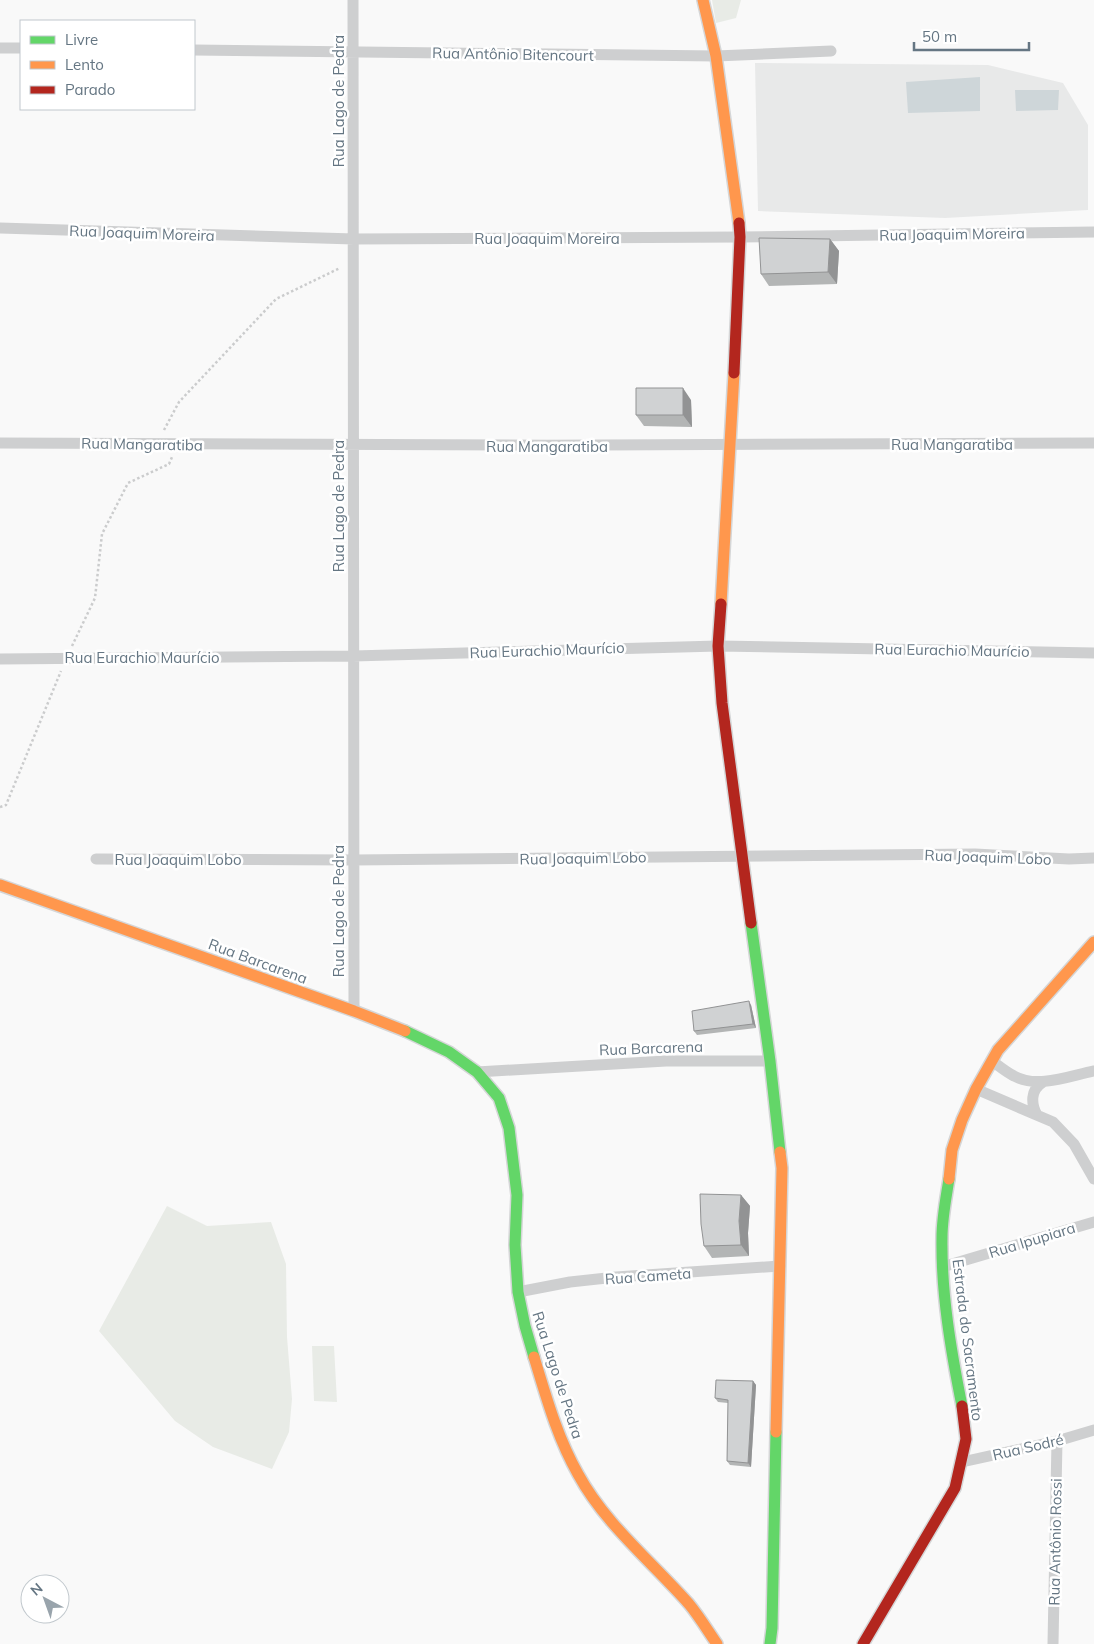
<svg xmlns="http://www.w3.org/2000/svg" width="1094" height="1644" font-family="Mulish,sans-serif">
	<style>
		.built { fill: #e8e9e9 }
		.green { fill: #e8ebe6 }
		.water { fill: #ced6d9 }
		.lines { fill: none; stroke-linecap: round; stroke-linejoin: round }
		.fast-casing { stroke: #d5d6d7; stroke-width: 14 }
		.slow-casing { stroke: #d5d6d7; stroke-width: 14 }
		.jam-casing { stroke: #d5d6d7; stroke-width: 14 }
		.path { stroke: #cbcccd; stroke-width: 2.5; stroke-dasharray: 2.5 2.5; stroke-linecap: butt }
		.street { stroke: #cecfd0; stroke-width: 11 }
		.fast { stroke: #63d668; stroke-width: 11 }
		.slow { stroke: #ff974d; stroke-width: 11 }
		.jam { stroke: #b3261e; stroke-width: 11 }
		.wall { fill: #b3b5b5 }
		.shaded-wall { fill: #929394 }
		.building { fill: #d0d2d3; stroke: #929394 }
		.labels { text-anchor: middle; dominant-baseline: central; stroke-width: 5; stroke-linejoin: round; paint-order: stroke }
		.street-label { font-size: 15px; fill: #657683; stroke: #fff }
	</style>
	<rect width="100%" height="100%" fill="#f9f9f9"/>
	<path class="built" d="M755 63 988 65 1063 83 1088 125V210L945 218 758 211Z"/>
	<path class="green" d="M712 0H741L736 18 716 23Z
		M167 1206 207 1226 271 1222 286 1264 287 1337 292 1399 289 1432 272 1469 213 1447 175 1421 99 1331Z
		M312 1346H334L337 1402 314 1401Z"/>
	<path class="water" d="M980 77V111L908 113 906 82Z
		M1015 90H1059L1058 110 1016 111Z"/>
	<g class="lines">
		<g class="fast-casing">
			<path id="fast" d="M751 923 770 1061 780 1152
				M405 1031 449 1052 477 1072 499 1098 509 1128 517 1195 515 1245 518 1292 525 1326 534 1357
				M949 1179C946 1198 942 1218 942 1237 941 1293 951 1351 962 1406
				M770 1644 772 1628 776 1432"/>
		</g>
		<g class="slow-casing">
			<path id="slow" d="M703 0 716 56 739 223
				M721 604 734 373
				M0 885 354 1011 405 1031
				M949 1179 952 1150 962 1120 976 1089 998 1050 1094 942
				M534 1357C546 1396 557 1437 578 1474 605 1524 651 1561 689 1604 699 1616 708 1631 717 1644
				M776 1432 782 1168 780 1152"/>
		</g>
		<g class="jam-casing">
			<path id="jam" d="M734 373 740 237 739 223
				M721 604 718 646 722 703 751 923
				M863 1644 955 1488 966 1439 962 1406"/>
		</g>
		<path class="path" d="M164 430 179 402 276 299 340 268
			M72 646 95 598 102 534 128 483 169 464 172 457
			M0 807 6 805 61 671"/>
		<path class="street" d="M353 0 354 1011
			M0 48H21
			M194 50 716 56 831 51
			M0 228 354 239 740 237 1094 232
			M0 443C365 446 729 446 1094 443
			M0 659 353 656 718 646 1094 653
			M96 859 353 860 975 854 1069 859 1094 858
			M992 1061C999 1066 1006 1072 1014 1076 1038 1089 1069 1076 1094 1071
			M477 1072 666 1061H770
			M976 1089 1053 1122 1074 1144 1094 1179
			M1037 1115C1031 1104 1030 1090 1043 1082
			M942 1267 1094 1222
			M518 1292 570 1282 616 1277 780 1266
			M962 1462 1057 1441 1094 1430
			M1053 1644 1057 1441"/>
		<use href="#fast" class="fast"/>
		<use href="#slow" class="slow"/>
		<use href="#jam" class="jam"/>
	</g>
	<path class="wall" d="M830 239 839 251 837 284 769 286 761 274Z
		M691 400 692 427 644 426 636 415Z
		M751 1005 756 1028 697 1035 694 1031Z
		M741 1195 750 1206 748 1233 749 1256 712 1258 704 1246Z
		M753 1381 756 1385 751 1467 730 1465 727 1461 728 1403 718 1402 715 1398Z"/>
	<path class="shaded-wall" d="M830 239 839 251 837 284 828 272Z
		M683 388 691 400 692 427 683 415Z
		M749 1001 751 1005 756 1028 753 1024Z
		M741 1195 750 1206 748 1233 749 1256 741 1245 739 1221Z
		M753 1381 756 1385 751 1467 748 1463Z"/>
	<path class="building" d="M759 238 830 239 828 272 761 274Z
		M636 388H683V415H636Z
		M749 1001 753 1024 694 1031 692 1011Z
		M700 1194 741 1195 739 1221 741 1245 704 1246 701 1224Z
		M716 1380 753 1381 748 1463 727 1461 728 1400 715 1398Z"/>
	<g class="labels">
		<g class="street-label">
			<text transform="translate(513 54) rotate(1)">Rua Antônio Bitencourt</text>
			<text transform="translate(338 101) rotate(-90)">Rua Lago de Pedra</text>
			<text transform="translate(142 233) rotate(2)">Rua Joaquim Moreira</text>
			<text transform="translate(952 234) rotate(-1)">Rua Joaquim Moreira</text>
			<text x="547" y="238">Rua Joaquim Moreira</text>
			<text transform="translate(142 444) rotate(1)">Rua Mangaratiba</text>
			<text x="952" y="444">Rua Mangaratiba</text>
			<text x="547" y="446">Rua Mangaratiba</text>
			<text transform="translate(338 506) rotate(-90)">Rua Lago de Pedra</text>
			<text transform="translate(547 650) rotate(-2)">Rua Eurachio Maurício</text>
			<text transform="translate(952 650) rotate(1)">Rua Eurachio Maurício</text>
			<text x="142" y="657">Rua Eurachio Maurício</text>
			<text transform="translate(988 857) rotate(2)">Rua Joaquim Lobo</text>
			<text transform="translate(583 858) rotate(-1)">Rua Joaquim Lobo</text>
			<text x="178" y="859">Rua Joaquim Lobo</text>
			<text transform="translate(338 911) rotate(-90)">Rua Lago de Pedra</text>
			<text transform="translate(258 961) rotate(20)">Rua Barcarena</text>
			<text transform="translate(651 1048) rotate(-2)">Rua Barcarena</text>
			<text transform="translate(1032 1240) rotate(-17)">Rua Ipupiara</text>
			<text transform="translate(648 1276) rotate(-4)">Rua Cameta</text>
			<text transform="translate(968 1340) rotate(83)">Estrada do Sacramento</text>
			<text transform="translate(558 1375) rotate(72)">Rua Lago de Pedra</text>
			<text transform="translate(1028 1447) rotate(-13)">Rua Sodré</text>
			<text transform="translate(1055 1542) rotate(-89)">Rua Antônio Rossi</text>
		</g>
	</g>
	<rect x="20" y="20" width="175" height="90" fill="#ffffff" stroke="#c1c8cd"/>
	<rect x="30" y="36" width="25" height="8" fill="#63d668" stroke="#c1c8cd"/>
	<text x="65" y="45" font-size="15" fill="#657683">Livre</text>
	<rect x="30" y="61" width="25" height="8" fill="#ff974d" stroke="#c1c8cd"/>
	<text x="65" y="70" font-size="15" fill="#657683">Lento</text>
	<rect x="30" y="86" width="25" height="8" fill="#b3261e" stroke="#c1c8cd"/>
	<text x="65" y="95" font-size="15" fill="#657683">Parado</text>
	<g transform="translate(45 1599) rotate(319)"><circle r="24" fill="#ffffff" stroke="#c1c8cd"/>
	<path d="M0-4L9 19L0 12L-9 19Z" fill="#99a4ac"/>
	<text y="-8" font-size="14" font-weight="bold" text-anchor="middle" fill="#657683">N</text>
	</g>
	<path d="M914 42v8h115v-8" fill="none" stroke="#657683" stroke-width="2.5"/>
	<text x="922" y="42" font-size="15" fill="#657683" stroke="#ffffff" stroke-width="4" paint-order="stroke">50 m</text>
</svg>
